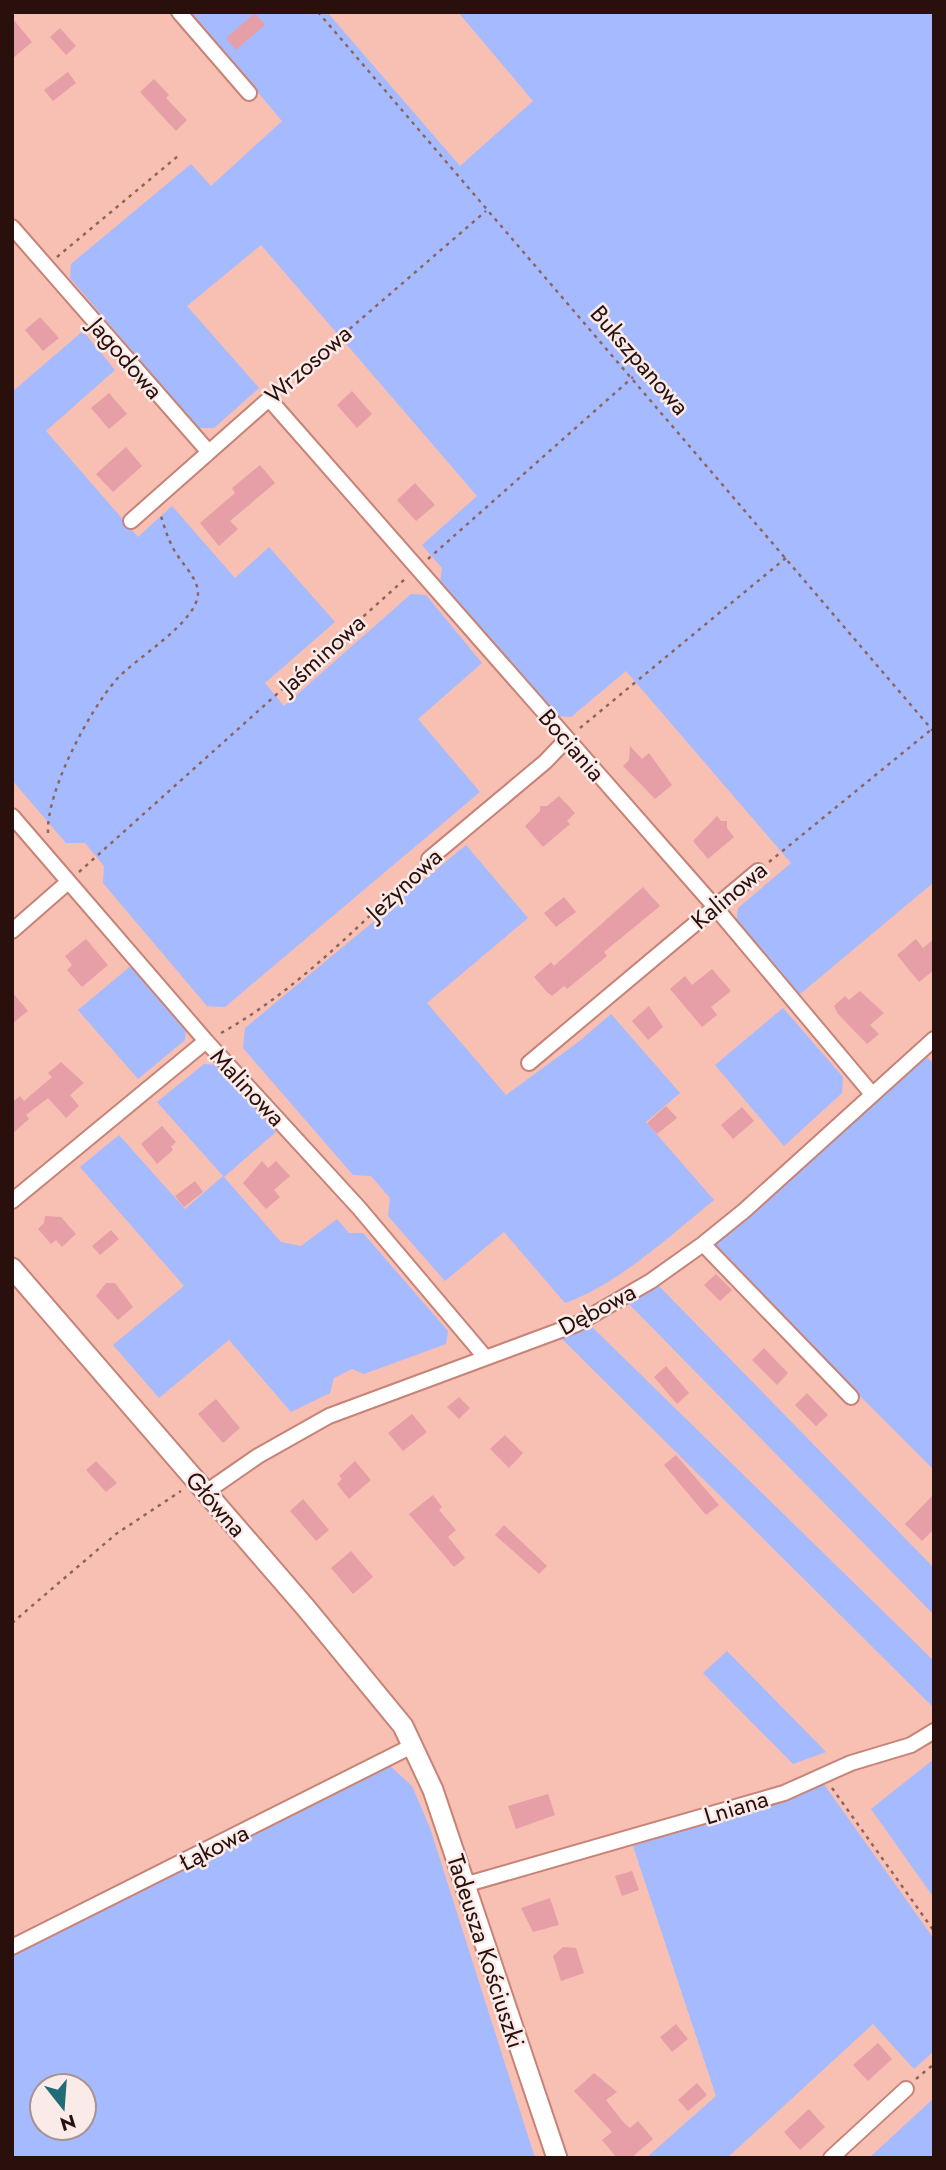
<svg xmlns="http://www.w3.org/2000/svg" width="946" height="2170" font-family="Jost,sans-serif">
	<style>
		.green { fill: #a5baff; fill-rule: evenodd }
		.building { fill: #e69ea7 }
		.lines { fill: none; stroke-linecap: round; stroke-linejoin: round }
		.street-casing { stroke: #c78377; stroke-width: 18 }
		.secondary-casing { stroke: #c78377; stroke-width: 23 }
		.path { stroke: #8e655d; stroke-width: 2.5; stroke-dasharray: 3.5 5; stroke-linecap: butt }
		.street { stroke: #fff; stroke-width: 14 }
		.secondary { stroke: #fff; stroke-width: 19 }
		.labels { text-anchor: middle; dominant-baseline: central; stroke-width: 5; stroke-linejoin: round; paint-order: stroke }
		.street-label { font-size: 24px; fill: #29100c; stroke: #fbebe8 }
	</style>
	<rect width="100%" height="100%" fill="#f8bfb3"/>
	<path class="green" d="M191 12H327L460 166 533 101 458 12H934V882L799 995 736 924 738 908 791 863 626 671 571 717 556 716 440 583 442 568 422 545 477 496 261 245 187 306 259 388 214 428H198L70 278 71 264 191 164 211 186 282 121Z
		M83 331 115 370 46 431 138 537 172 506 235 578 269 547 335 622 265 683 284 706 411 594 426 595 482 663 418 719 480 792 225 1007 207 1006 103 883 104 866 85 843H66L12 780V392Z
		M466 845 528 918 427 1003 506 1095 577 1043 611 1014 680 1093 646 1122 714 1200C671 1235 617 1285 565 1303L504 1232 445 1281 388 1216 390 1198 371 1176 353 1175 243 1048 245 1028Z
		M132 965 186 1026 185 1040 138 1079 78 1010Z
		M783 1008 843 1077 842 1093 784 1146 715 1065Z
		M926 1056 934 1064V1470L711 1247Z
		M204 1064 218 1065 276 1132 224 1177 281 1242 301 1246 337 1219 349 1233H363L448 1331 446 1344 364 1374 352 1369 334 1378 330 1393 291 1412 229 1340 159 1398 113 1345 184 1286 80 1167 119 1135 185 1209 223 1176 157 1102Z
		M657 1284 934 1568V1615L628 1303Z
		M592 1327 934 1661V1708L560 1337Z
		M727 1651 826 1752 793 1764 703 1673Z
		M934 1759V1898L871 1809Z
		M389 1765 412 1786 430 1828 535 2158H12V1950ZM42 2086H84V2128H42Z
		M823 1783 934 1939V2051L914 2069 873 2024 727 2158H646L716 2096 633 1846Z
		M934 2098V2158H869Z"/>
	<path class="building" d="M255 13 265 25 236 50 226 38Z
		M12 18 32 42 12 59Z
		M60 28 76 46 66 55 50 37Z
		M68 72 76 83 53 101 44 90Z
		M154 79 169 95 166 98 187 120 176 131 140 92Z
		M40 317 59 338 43 351 25 330Z
		M352 391 372 414 357 428 337 405Z
		M109 393 127 414 109 429 91 408Z
		M126 447 142 466 113 492 96 474Z
		M260 465 275 483 230 521 238 529 219 546 200 523 235 493 232 488Z
		M415 483 435 505 416 521 397 500Z
		M630 746 642 759 649 753 672 785 655 799 623 766 629 760Z
		M559 796 575 813 567 821 570 824 543 847 525 826 540 811V806H547Z
		M717 816 721 821H727V828L734 837 708 859 693 841Z
		M643 887 660 906 604 952 607 956 567 989 564 986 552 996 547 992 534 977 551 962 554 966Z
		M564 897 576 912 556 927 544 913Z
		M86 939 108 965 82 987 67 970 72 965 65 956Z
		M916 939 923 948 934 939V970L919 982 897 955Z
		M712 969 731 991 711 1007 717 1015 702 1027 670 989 685 976 692 985Z
		M860 991 884 1013 870 1025 879 1034 867 1044 838 1014 834 1006 845 996 849 1000Z
		M12 992 28 1011 12 1024Z
		M649 1006 663 1027 648 1040 632 1021Z
		M61 1062 84 1083 70 1095 79 1106 66 1118 48 1098 26 1115 29 1119 12 1134V1098L14 1101 20 1096 24 1101 52 1077 48 1073Z
		M666 1106 677 1118 657 1134 647 1123Z
		M742 1107 754 1121 733 1139 721 1125Z
		M162 1126 176 1142 171 1147 173 1150 157 1164 141 1144Z
		M262 1161 268 1168 276 1161 290 1176 274 1190 280 1197 266 1209 243 1183Z
		M195 1181 203 1192 184 1207 175 1196Z
		M45 1216 61 1217 76 1234 62 1247 56 1240 51 1244 38 1229 44 1223Z
		M111 1230 119 1239 100 1255 92 1246Z
		M716 1274 732 1290 720 1301 704 1285Z
		M106 1283H115L133 1307 118 1320 96 1296Z
		M764 1348 788 1373 777 1385 752 1360Z
		M666 1366 689 1393 677 1404 654 1377Z
		M807 1393 828 1415 816 1426 795 1405Z
		M459 1397 470 1408 459 1419 447 1407Z
		M216 1399 240 1428 223 1443 198 1414Z
		M412 1414 427 1432 403 1451 388 1433Z
		M505 1435 523 1453 509 1468 490 1449Z
		M676 1455 719 1505 706 1515 664 1465Z
		M96 1461 117 1483 106 1492 86 1470Z
		M355 1461 371 1480 349 1499 337 1484 342 1479 339 1476Z
		M934 1494V1529L922 1541 905 1524Z
		M433 1495 442 1507 439 1510 456 1530 448 1537 465 1558 454 1567 409 1514Z
		M303 1499 329 1530 316 1541 290 1511Z
		M504 1525 547 1566 539 1574 495 1535Z
		M351 1551 373 1577 353 1594 331 1568Z
		M548 1794 555 1815 516 1829 508 1806Z
		M632 1871 639 1890 622 1896 615 1876Z
		M550 1898 559 1925 533 1932 521 1908Z
		M563 1947 576 1948 584 1973 561 1981 553 1956Z
		M676 2024 688 2039 672 2052 660 2037Z
		M878 2043 892 2059 868 2081 853 2065Z
		M594 2073 617 2092 606 2100 623 2122 630 2128 638 2121 653 2139 631 2158H617L602 2140 612 2132 574 2091Z
		M697 2083 707 2095 688 2111 678 2100Z
		M809 2109 825 2127 800 2150 784 2132Z"/>
	<g class="lines">
		<g class="street-casing">
			<path id="street" d="M179 12 249 93
				M12 227 207 450
				M131 521 269 399 715 907 872 1094
				M12 816 206 1041 359 1208 485 1357
				M429 859 545 762 567 739
				M12 931 68 882
				M529 1063 758 871
				M12 1201 206 1041
				M703 1244 851 1397
				M206 1492 258 1456 329 1416 577 1324 651 1281 703 1244 745 1210 934 1039
				M464 1885 784 1793 851 1763 911 1745 934 1731
				M12 1947 414 1745
				M831 2158 906 2089"/>
		</g>
		<g class="secondary-casing">
			<path id="secondary" d="M12 1268 306 1608 403 1726 433 1790 557 2158"/>
		</g>
		<path class="path" d="M318 12 934 732
			M57 257 178 156
			M279 390 486 211
			M428 559 633 377
			M580 728 787 557
			M48 833C46 792 89 711 116 680 135 658 199 622 198 592 197 576 178 560 172 546 167 536 164 526 161 516
			M769 862 932 729
			M79 872 405 579
			M221 1033C295 992 357 927 418 870
			M12 1623 116 1534 181 1491
			M832 1788 934 1931
			M916 2079 934 2064"/>
		<use href="#street" class="street"/>
		<use href="#secondary" class="secondary"/>
	</g>
	<g class="labels">
		<g class="street-label">
			<text transform="translate(126 358) rotate(49)">Jagodowa</text>
			<text transform="translate(640 360) rotate(49)">Bukszpanowa</text>
			<text transform="translate(308 364) rotate(-41)">Wrzosowa</text>
			<text transform="translate(322 654) rotate(-42)">Jaśminowa</text>
			<text transform="translate(572 745) rotate(49)">Bociania</text>
			<text transform="translate(404 884) rotate(-43)">Jeżynowa</text>
			<text transform="translate(729 895) rotate(-40)">Kalinowa</text>
			<text transform="translate(248 1087) rotate(47)">Malinowa</text>
			<text transform="translate(597 1309) rotate(-28)">Dębowa</text>
			<text transform="translate(216 1504) rotate(49)">Główna</text>
			<text transform="translate(736 1807) rotate(-17)">Lniana</text>
			<text transform="translate(214 1847) rotate(-27)">Łąkowa</text>
			<text transform="translate(486 1951) rotate(72)">Tadeusza Kościuszki</text>
		</g>
	</g>
	<rect width="946" height="2170" fill="none" stroke="#29100c" stroke-width="28"/>
	<g transform="translate(63 2107) rotate(163)"><circle r="33" fill="#fbebe8" stroke="#a79390" stroke-width="2"/>
	<path d="M0-5L12 26L0 18L-12 26Z" fill="#236b77"/>
	<text y="-10" font-size="19" font-weight="bold" text-anchor="middle" fill="#29100c">N</text>
	</g>
</svg>
